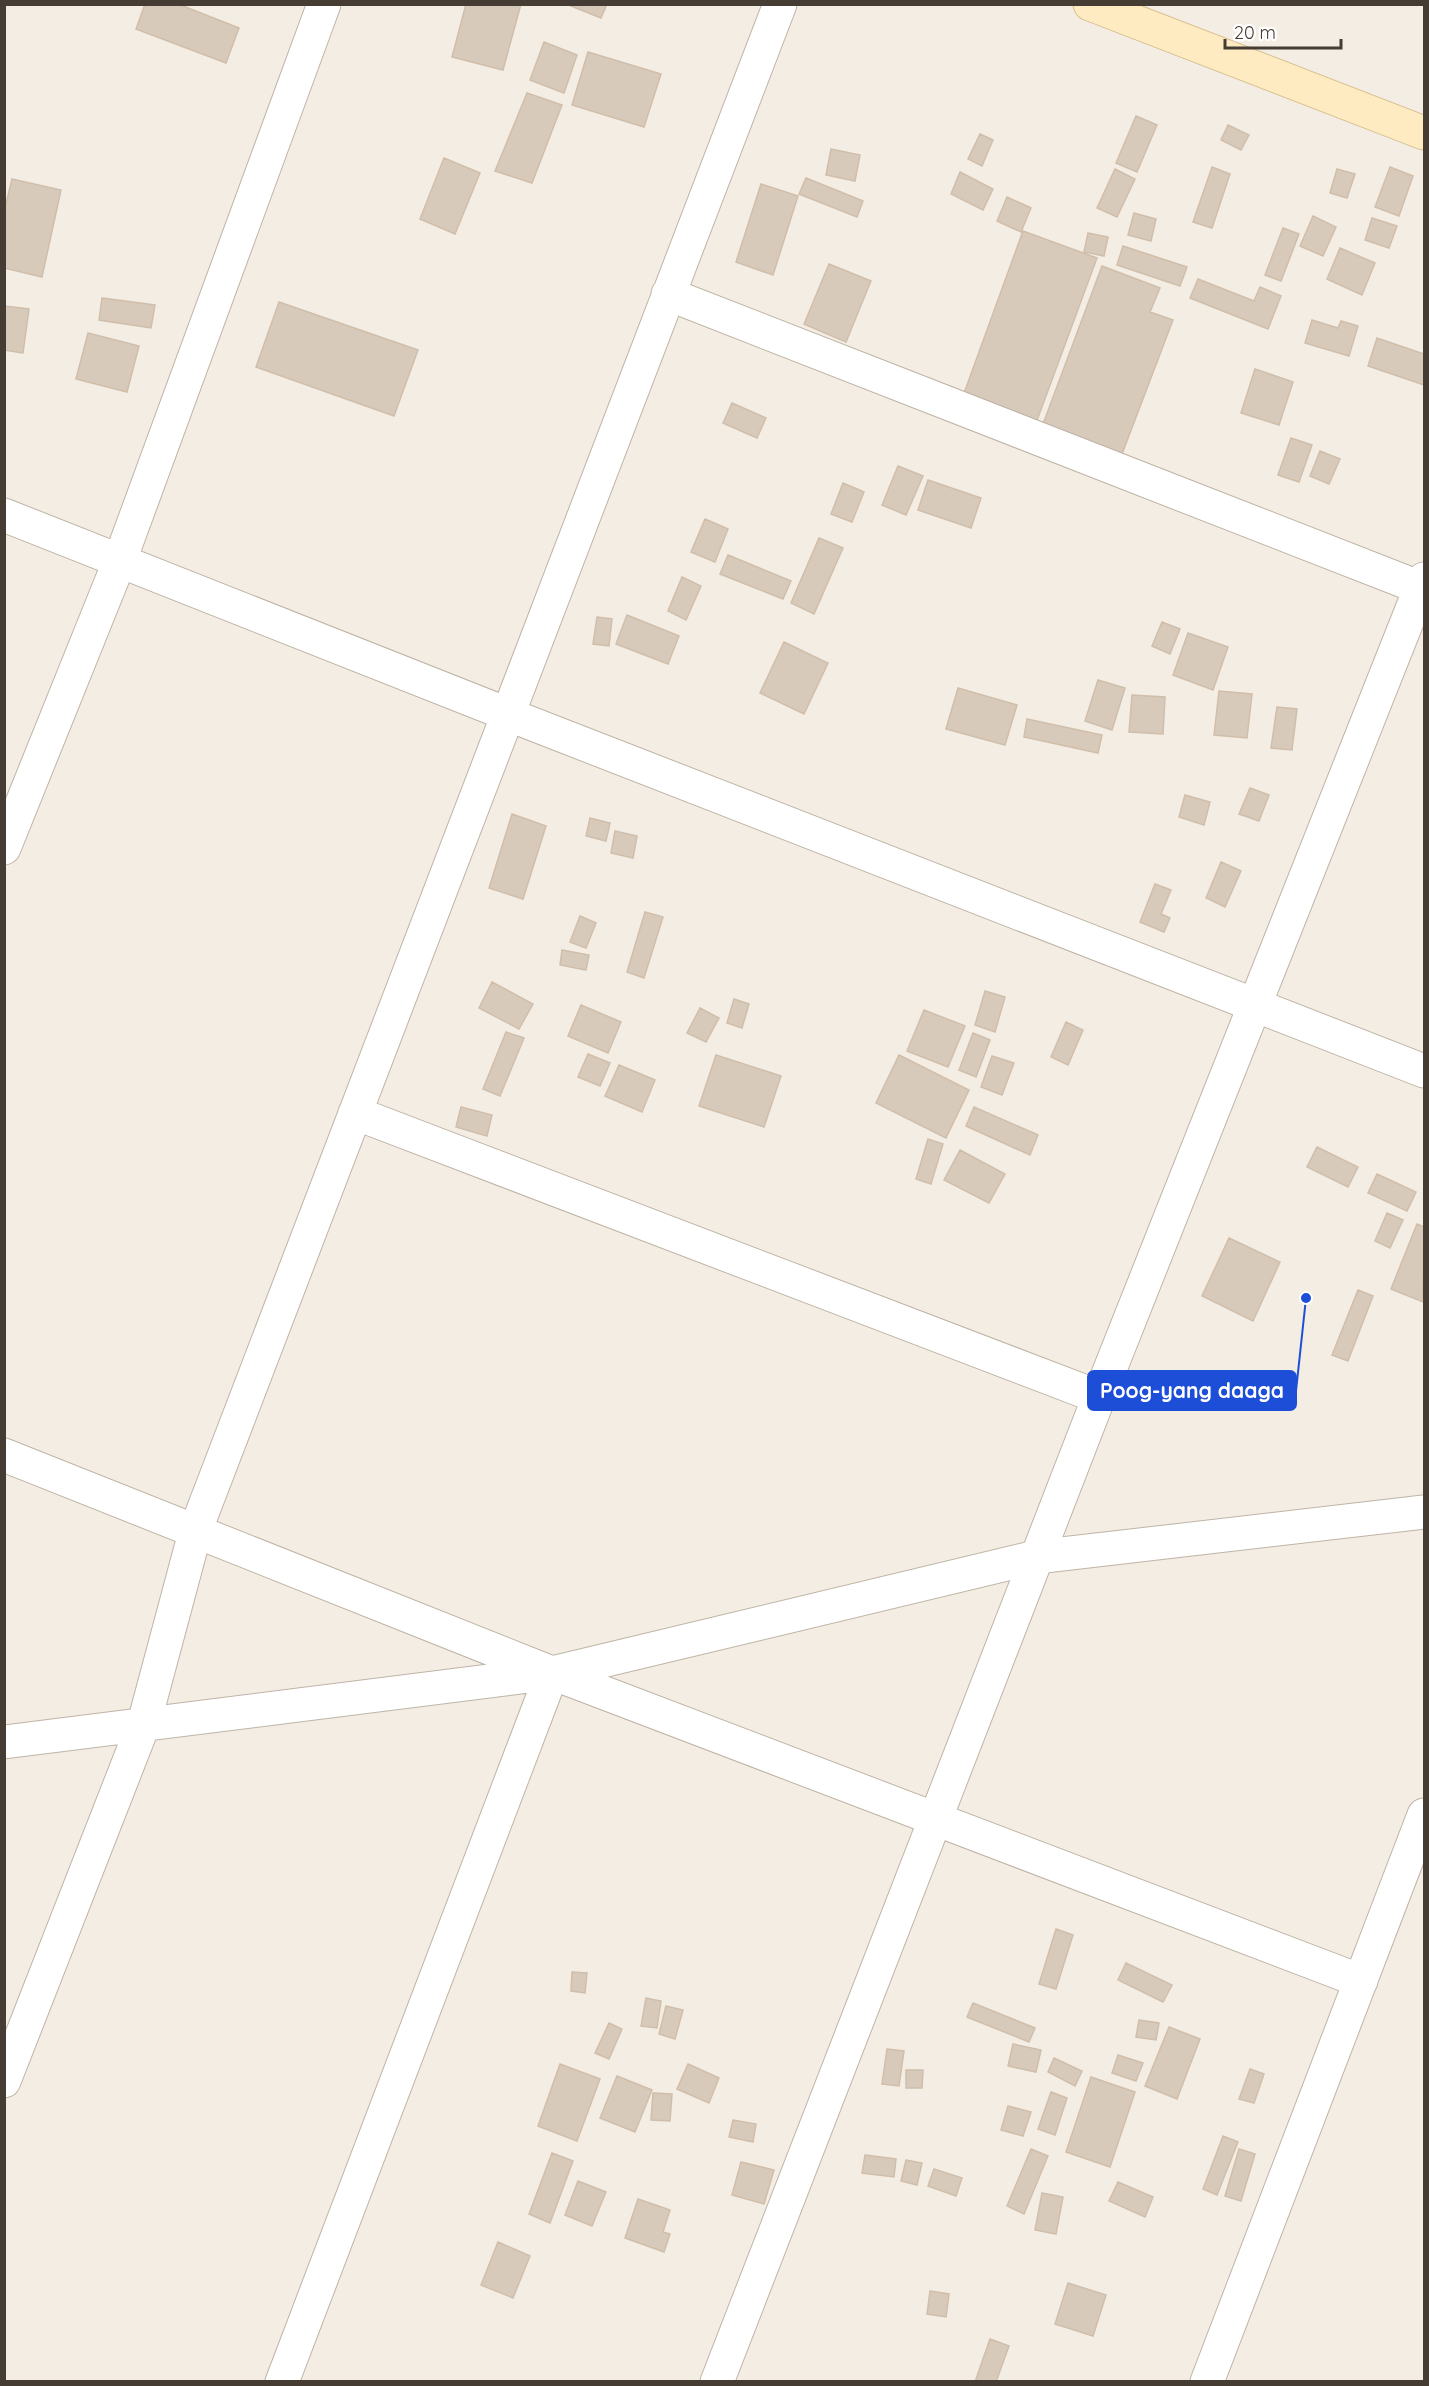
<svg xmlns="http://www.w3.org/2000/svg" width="1429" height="2386" font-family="Quicksand,sans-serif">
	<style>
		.building { fill: #d8caba; stroke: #d0beaa; stroke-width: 1.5 }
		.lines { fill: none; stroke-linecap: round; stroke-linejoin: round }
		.street-casing { stroke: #bfb4a5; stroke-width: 35 }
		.secondary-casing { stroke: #d6be8f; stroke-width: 35 }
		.street { stroke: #fff; stroke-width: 33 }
		.secondary { stroke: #ffebc1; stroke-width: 33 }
		.leader { fill: none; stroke: #1d4ed8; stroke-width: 2 }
		.callout-dot { fill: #1d4ed8; stroke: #fff; stroke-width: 2 }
		.callout { fill: #1d4ed8; stroke: #1d4ed8; stroke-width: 2 }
		.callout-label { font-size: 21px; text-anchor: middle; font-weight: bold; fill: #fff }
	</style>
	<rect width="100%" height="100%" fill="#f3ede3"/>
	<path class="building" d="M145 4H178L239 28 226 63 136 29Z
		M466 4H521L503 70 452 57Z
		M566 4H607L601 18Z
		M544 42 577 55 564 93 530 80Z
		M588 52 661 74 644 127 572 105Z
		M527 93 562 105 532 183 495 171Z
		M1136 116 1157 125 1137 172 1116 163Z
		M1228 125 1249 135 1241 150 1221 140Z
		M980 134 993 140 982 166 968 159Z
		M831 149 860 155 855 181 826 175Z
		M444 158 480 173 455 234 420 219Z
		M1212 167 1230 174 1212 228 1193 222Z
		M1390 167 1413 176 1399 216 1375 207Z
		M1115 169 1135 179 1117 217 1097 208Z
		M1337 169 1355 174 1347 198 1330 193Z
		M960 172 993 189 983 210 951 194Z
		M806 178 863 201 857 217 799 194Z
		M12 179 61 190 42 277 4 268V212Z
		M761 184 798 196 773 275 736 262Z
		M1007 197 1031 208 1021 232 997 221Z
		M1134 213 1156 219 1151 241 1128 235Z
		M1313 216 1336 227 1323 256 1300 246Z
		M1372 218 1397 226 1389 248 1365 240Z
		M1283 228 1299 234 1281 281 1265 275Z
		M1023 231 1097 258 1036 423 963 396Z
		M1088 233 1108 237 1104 256 1084 252Z
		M1123 246 1187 267 1180 286 1117 265Z
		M1340 248 1375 263 1362 295 1327 279Z
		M829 264 871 281 846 342 804 324Z
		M1102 266 1160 288 1150 312 1173 320 1122 454 1043 424Z
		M1198 279 1254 301 1260 287 1281 296 1268 329 1190 298Z
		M102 298 155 305 151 328 99 320Z
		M279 302 418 350 394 416 256 367Z
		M4 306 29 309 23 353 4 350Z
		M1312 320 1338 328 1341 321 1358 326 1349 356 1305 343Z
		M88 333 139 346 127 392 76 379Z
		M1377 338 1424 354V385L1368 366Z
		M1255 369 1293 382 1279 425 1241 413Z
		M732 403 766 418 757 438 723 423Z
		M1291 438 1312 445 1299 482 1278 475Z
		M1320 451 1340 459 1329 484 1310 476Z
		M898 466 923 476 906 515 882 505Z
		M928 480 981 498 971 528 918 510Z
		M843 483 864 492 852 522 831 514Z
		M705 519 728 529 715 562 691 552Z
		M819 538 843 548 814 614 791 603Z
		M728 555 791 581 783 599 720 574Z
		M682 577 701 586 686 620 668 611Z
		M627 615 679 636 668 664 616 644Z
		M597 617 612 619 609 646 593 644Z
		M1162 622 1180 629 1170 654 1152 646Z
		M1188 633 1228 647 1213 690 1173 675Z
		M784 642 828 663 804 714 760 693Z
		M1098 680 1125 688 1112 730 1085 721Z
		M958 688 1017 705 1005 745 946 729Z
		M1219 691 1252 694 1247 738 1214 735Z
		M1132 695 1165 697 1163 734 1129 732Z
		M1277 707 1297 709 1292 750 1271 748Z
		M1027 719 1102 735 1098 753 1024 737Z
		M1250 788 1269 795 1259 821 1239 814Z
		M1185 795 1210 802 1204 825 1179 817Z
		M512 814 546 826 523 899 489 888Z
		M590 818 610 823 606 841 586 836Z
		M615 831 637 836 633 858 611 853Z
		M1221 862 1241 871 1225 907 1206 898Z
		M1155 884 1171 890 1161 914 1170 918 1164 932 1140 922Z
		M645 912 663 917 644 978 627 972Z
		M580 916 596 923 586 948 570 942Z
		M562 950 589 955 586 970 560 965Z
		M492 982 533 1004 519 1029 479 1008Z
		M985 991 1005 997 995 1032 975 1025Z
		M734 999 749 1004 742 1028 727 1023Z
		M581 1005 621 1022 608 1053 568 1036Z
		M700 1008 719 1018 706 1042 687 1033Z
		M924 1010 965 1026 948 1067 907 1051Z
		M1066 1022 1083 1030 1068 1065 1051 1057Z
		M506 1032 524 1038 500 1096 483 1089Z
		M973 1033 990 1040 976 1077 959 1070Z
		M588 1054 610 1063 600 1086 578 1077Z
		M716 1055 781 1076 764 1127 699 1106Z
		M899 1055 969 1090 946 1138 876 1103Z
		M992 1056 1014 1063 1002 1095 981 1087Z
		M619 1065 655 1080 642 1112 605 1096Z
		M461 1107 492 1115 487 1136 456 1127Z
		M974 1107 1038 1135 1030 1155 966 1126Z
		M928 1139 943 1144 931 1184 916 1179Z
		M1317 1147 1358 1167 1348 1187 1307 1167Z
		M960 1150 1005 1174 989 1203 944 1180Z
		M1377 1174 1416 1192 1407 1211 1368 1193Z
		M1387 1213 1403 1220 1390 1248 1375 1241Z
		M1417 1224 1424 1227 1423 1302 1391 1289Z
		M1229 1238 1280 1262 1253 1321 1202 1296Z
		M1358 1290 1373 1296 1348 1361 1332 1355Z
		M1056 1929 1073 1935 1056 1989 1039 1984Z
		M1126 1963 1172 1985 1163 2002 1118 1980Z
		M572 1972 587 1973 585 1993 571 1991Z
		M646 1998 661 2001 657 2028 641 2026Z
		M973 2003 1035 2028 1029 2042 967 2017Z
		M666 2006 683 2010 675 2039 659 2034Z
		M1139 2020 1159 2023 1156 2040 1136 2037Z
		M609 2023 622 2029 609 2059 595 2053Z
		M1169 2027 1200 2039 1177 2099 1145 2086Z
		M1013 2044 1041 2050 1036 2072 1008 2066Z
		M887 2049 904 2051 899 2086 882 2084Z
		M1118 2055 1143 2063 1136 2081 1112 2073Z
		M1054 2058 1082 2071 1075 2086 1048 2072Z
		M560 2064 600 2079 577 2141 538 2126Z
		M688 2064 719 2078 709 2103 677 2089Z
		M1250 2069 1264 2074 1254 2103 1239 2099Z
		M906 2070H923L922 2088H906Z
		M617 2076 652 2090 635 2132 600 2118Z
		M1091 2077 1135 2092 1110 2167 1066 2152Z
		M1051 2092 1067 2098 1055 2135 1038 2129Z
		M653 2093 672 2094 670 2121 651 2120Z
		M1008 2106 1031 2112 1023 2136 1001 2130Z
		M733 2120 756 2124 753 2142 729 2137Z
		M1223 2136 1238 2142 1217 2195 1203 2189Z
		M1031 2149 1048 2156 1024 2214 1007 2206Z
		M1239 2149 1255 2154 1241 2201 1225 2196Z
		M552 2153 573 2161 550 2223 529 2214Z
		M865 2155 896 2159 894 2177 862 2173Z
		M906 2160 922 2163 917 2185 901 2181Z
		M741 2162 774 2170 764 2204 732 2195Z
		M934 2169 962 2178 956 2196 928 2186Z
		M578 2181 606 2192 592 2226 565 2215Z
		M1118 2182 1153 2197 1145 2217 1109 2201Z
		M1042 2193 1063 2197 1056 2234 1035 2230Z
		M638 2199 670 2210 663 2232 670 2234 664 2252 625 2238Z
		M498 2242 530 2256 513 2298 481 2285Z
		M1068 2283 1106 2295 1093 2336 1055 2324Z
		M930 2291 949 2294 946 2317 927 2314Z
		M990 2339 1009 2346 996 2382H975Z"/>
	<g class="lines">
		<g class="street-casing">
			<path id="street" d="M668 294 1421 588
				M4 515 507 714 1424 1071
				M4 848 120 560 324 4
				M355 1113 1099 1397
				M4 1455 552 1673 1361 1981
				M4 1742 552 1673 1036 1557 1424 1512
				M4 2081 144 1723 196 1529 780 4
				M282 2382 552 1673
				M717 2382 1099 1397 1424 579
				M1207 2382 1424 1815"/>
		</g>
		<g class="secondary-casing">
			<path id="secondary" d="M1090 4 1424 133"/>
		</g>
		<use href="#street" class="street"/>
		<use href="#secondary" class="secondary"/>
	</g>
	<path class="leader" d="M1306 1298L1296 1391"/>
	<circle class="callout-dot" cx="1306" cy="1298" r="6"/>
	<rect class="callout" x="1088" y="1371" width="208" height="39" rx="6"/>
	<g class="callout-label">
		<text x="1192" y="1398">Poog-yang daaga</text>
	</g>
	<rect width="1429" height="2386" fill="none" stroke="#453c33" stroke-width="12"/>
	<path d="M1225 39v9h116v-9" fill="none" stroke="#453c33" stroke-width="3"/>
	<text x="1234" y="39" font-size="18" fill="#453c33" stroke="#ffffff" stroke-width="4.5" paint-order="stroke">20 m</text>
</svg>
